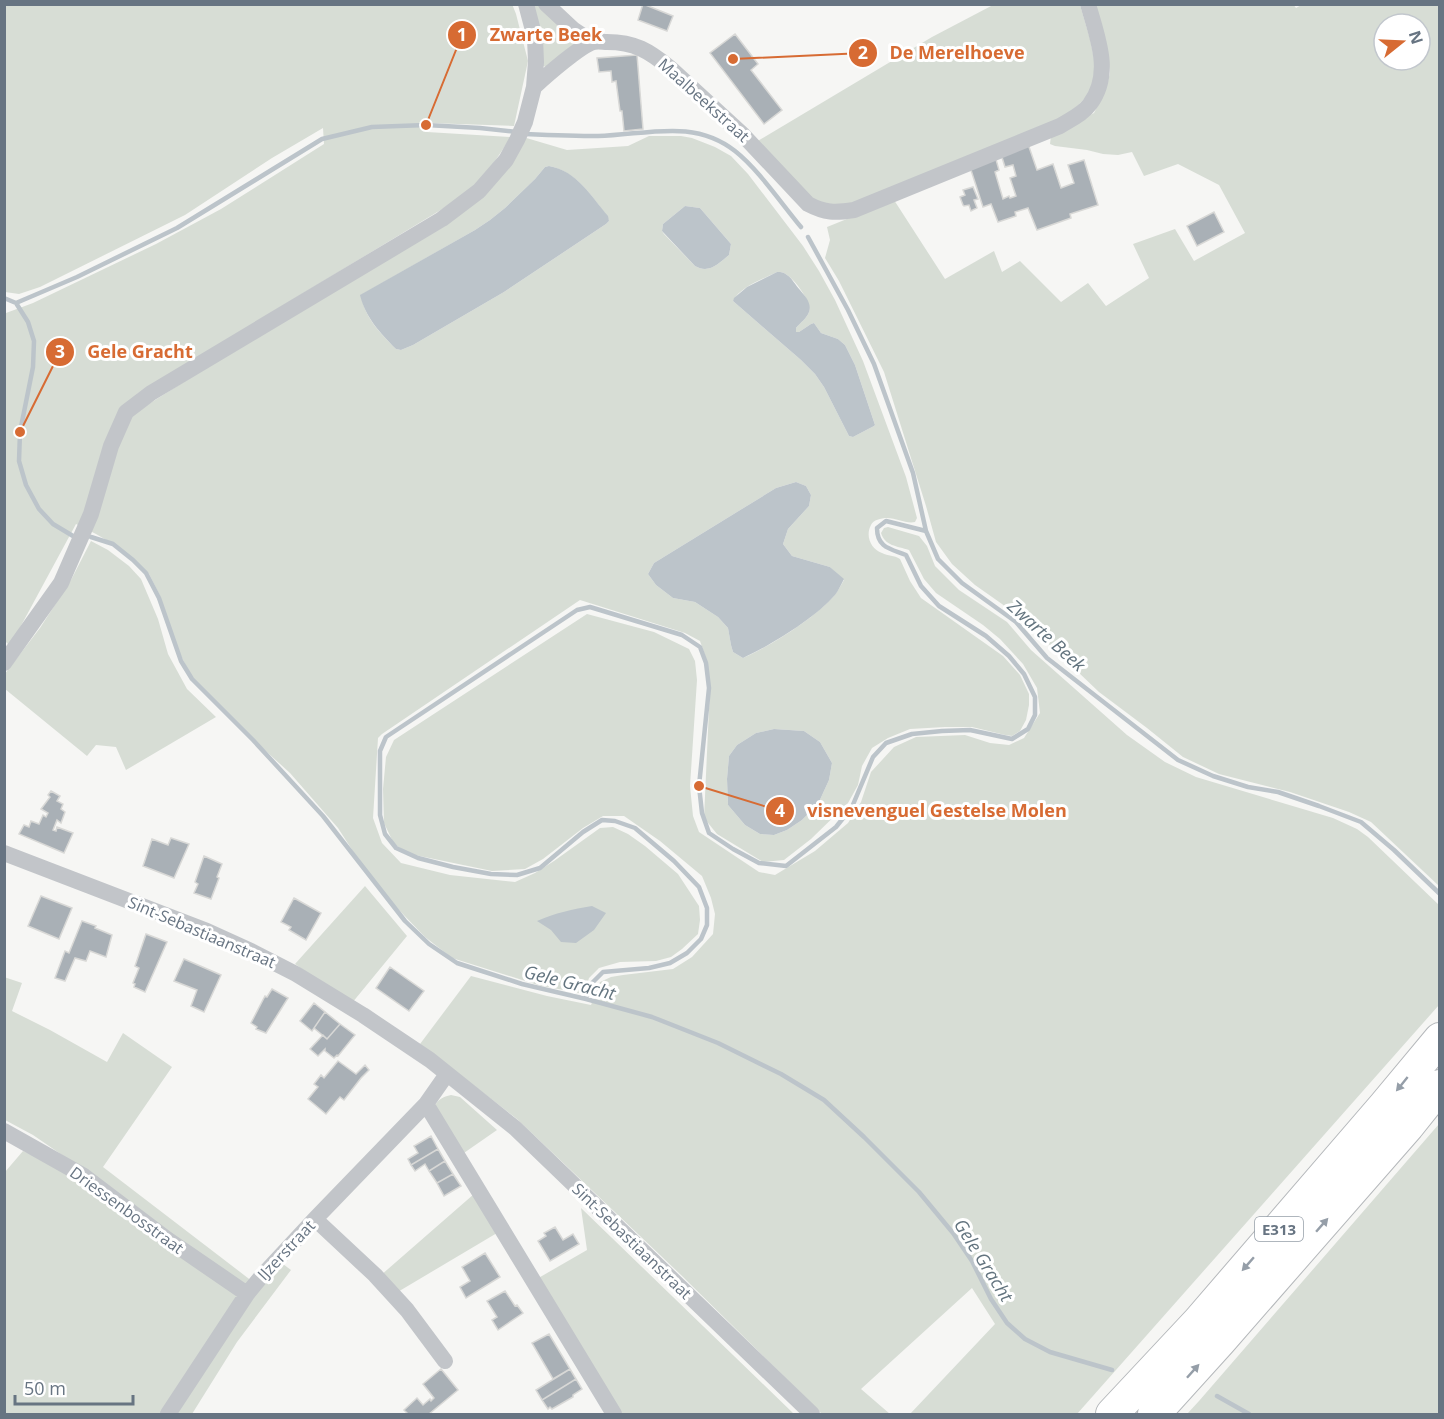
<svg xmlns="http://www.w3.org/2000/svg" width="1444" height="1419" font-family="'Open Sans',sans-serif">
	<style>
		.green { fill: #d7ddd5; fill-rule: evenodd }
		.water { fill: #bcc4ca }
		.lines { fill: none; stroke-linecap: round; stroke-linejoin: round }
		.stream { stroke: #bcc4ca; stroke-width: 4.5 }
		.building { fill: #a9b0b6; stroke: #d8d8d6; stroke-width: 1.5 }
		.highway-casing { stroke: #b5b8bb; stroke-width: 34 }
		.street { stroke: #c2c5c9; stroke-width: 16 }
		.highway { stroke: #fff; stroke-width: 32 }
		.oneway { fill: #959ea8 }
		.labels { text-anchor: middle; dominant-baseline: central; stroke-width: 6; stroke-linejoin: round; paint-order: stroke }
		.shield { fill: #fff; stroke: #959ea8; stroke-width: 1.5 }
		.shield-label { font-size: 15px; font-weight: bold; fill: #677482 }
		.street-label { font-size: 16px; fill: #677482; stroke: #fff }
		.water-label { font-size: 18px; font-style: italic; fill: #63747f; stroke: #fff }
		.leader { fill: none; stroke: #d76b33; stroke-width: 2 }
		.callout-dot { fill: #d76b33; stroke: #fff; stroke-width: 2 }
		.mark-label { font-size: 18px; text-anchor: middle; font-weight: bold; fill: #fff }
		.callout-label { font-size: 18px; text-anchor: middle; font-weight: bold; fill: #d76b33; stroke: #fff; stroke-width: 6; stroke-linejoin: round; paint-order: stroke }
	</style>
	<rect width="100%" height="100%" fill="#f6f6f4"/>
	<path class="green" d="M512 4 516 14 528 61 514 126 428 123 427 132 511 137 487 173 472 191 137 394 144 407 336 286 471 204C494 185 510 164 523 137L567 150 628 146 649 136H681L692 138 715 147 731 156 748 174 803 246 819 271 835 300 863 361 906 477 917 518 915 522C906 524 897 518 887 518 881 518 873 520 871 525 865 536 871 549 882 553 888 556 894 555 900 559L910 581 921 598 1003 656 1020 675 1029 694V705L1026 720 1020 731 1012 736 1005 735 972 727H945L910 729 888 738 872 748 862 766 858 785 848 803 811 839 784 860 763 862 717 834 704 818 710 687 706 658 700 641 685 633 580 600 382 734 378 738 373 818 382 843 401 863 450 875 515 882 535 873 554 861 600 828 613 827 628 834 645 846 678 874 699 906 700 920 698 934 682 949 671 957 656 961 620 962 599 968 589 978 584 994 538 985 452 958 425 937 400 911 369 876 338 828 290 773 246 733 192 678 178 650 160 596 149 574 135 561 120 548 96 534 76 524 10 646 4 640 5 312 6 313 33 303 156 244 221 209 324 144 323 128 272 158 185 215 40 287 19 294 5 292 4 5ZM549 166C577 172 591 195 607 216L609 221 606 224 504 292 413 345 401 350 396 349C381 334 364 317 361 295L475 230 490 220 505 208 535 179 545 167ZM685 206 700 208 731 244 729 255C718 264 709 274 695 266L664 234 662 231 663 224ZM777 272C782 272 783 272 787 275 795 280 812 302 809 312 807 318 800 323 796 328V332H799L811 324 814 323 821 333 838 339 845 345 855 365 875 425 874 426 853 437 849 436 824 387 815 374 801 360 733 301C740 287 763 279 777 272ZM796 482 806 486 811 495 809 506 788 529 783 544 792 556 830 567 844 580C841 585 838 591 834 596 812 620 772 645 743 658L733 652 731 645 728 628 718 617 695 602 673 598 656 585 648 574 654 563 776 488ZM774 729 804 731 820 742 832 763 829 780 818 804 802 820 787 830 774 835 760 834 745 825 728 805 727 779 729 756 737 745 756 733Z
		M540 4 575 39V44L546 67 543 66 533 5Z
		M1293 4 1296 8 1303 4 1439 5V886L1371 822 1349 812 1290 792 1219 774 1183 757 1147 728 1099 692 1033 629 1002 604 975 585 952 564 936 542 926 506 884 372 839 281 825 258 830 240 827 227 894 200 945 279 994 251 1002 272 1020 261 1061 302 1088 283 1106 306 1149 278 1133 244 1175 229 1194 261 1245 233 1219 185 1178 164 1144 176 1132 152 1118 155 1103 154 1087 150 1055 146 1050 144 1051 136 1094 113 1106 89 1110 73 1108 56 1092 5ZM1384 24H1420V60H1384Z
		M993 5H1080L1090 39 1097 74 1088 95 1069 115 849 206 814 202 756 142 932 37Z
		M888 527 919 536 927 546 935 566 959 590 1007 622 1031 650 1127 735 1165 762 1196 777 1333 818 1357 829 1368 837 1439 905V1005L1077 1414H910L995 1324 972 1288 861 1389 890 1414H822L680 1274 517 1119 420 1044 471 976 547 996 591 1005 600 982 611 977 623 975 673 969 692 957 713 934 715 914 711 898 702 876 660 841 624 816H603L583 828 543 859 525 869 492 871 410 854 394 844 384 823 383 789 386 757 394 740 587 614 654 632 689 649 695 661 697 680 690 786 693 816 699 832 759 872 775 875 815 851 848 823 861 802 871 772 894 747 916 737 965 735 990 743 1009 745 1024 738 1040 713 1037 688 1023 664 1000 639 983 625 936 593 924 579 909 550C897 546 885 546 881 533L884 528Z
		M91 541 108 550 129 566 141 579 158 619 168 654 187 689 216 717 126 770 116 747 96 745 87 756 5 689 4 675 40 628 71 580Z
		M365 886 407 936 352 1003 295 964Z
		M4 977 22 983 12 1011 50 1030 107 1062 123 1033 172 1067 103 1167 261 1288 283 1264 291 1270 237 1342 192 1414H5V1172L23 1151 54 1165 94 1177 33 1135 5 1120Z
		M451 1095 460 1097 497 1130 461 1155 435 1106C438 1099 443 1097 451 1095Z
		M1439 1124V1414H1187L1199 1401Z
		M474 1194 497 1233 396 1293 380 1276Z
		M581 1208 794 1414H742L741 1413 740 1414H619L535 1280 587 1250Z"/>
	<path class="water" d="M549 166C577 171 591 196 608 216L609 221 606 224 504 292 413 345 401 350 396 349C381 334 365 317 360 295L475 230 490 220 505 208 535 179 545 167Z
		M685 206 700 208 731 244 729 255C718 264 709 274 695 266L662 231 663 224Z
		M777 272C782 272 783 272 787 275 793 279 795 285 800 290 805 296 812 303 809 312 807 318 800 323 796 328V332H799L811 324 814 323 821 333 838 339 845 345 855 365 875 425 874 426 853 437 849 436 824 387 815 374 801 360 733 301 734 298 747 287Z
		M796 482 806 486 811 495 809 506 788 529 783 544 792 556 830 567 844 579C841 585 838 591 835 595 814 619 771 645 743 658L733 652 731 645 728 628 718 617 695 602 673 598 656 585 648 574 654 563 776 488Z
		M774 729 804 731 820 742 832 763 829 780 818 804 802 820 787 830 774 835 760 834 745 825 728 805 727 779 729 756 737 745 756 733Z
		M592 906 606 913 594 930 576 943 561 942 551 930 537 921C555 913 573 909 592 906Z"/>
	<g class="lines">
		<path class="stream" d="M525 134C549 135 574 136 598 136 646 135 693 118 735 151 758 169 781 203 801 227
			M808 237 848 310 874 364 913 473 926 531 938 559 962 583 1016 622 1047 658 1178 760 1213 776 1248 787 1278 792 1319 806 1361 822 1394 850 1440 894
			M4 298 16 303 77 277 177 228 322 139 372 127 426 125 480 128 517 132
			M16 303 28 322 34 341 33 367 20 432 19 461 26 485 39 509 53 524 73 536
			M91 537 113 544 133 560 146 573 159 598 181 661 192 679 253 740 323 816 405 921 429 944 457 963 522 984 586 999 652 1017 718 1043 781 1074 824 1100 864 1137 919 1192 953 1233 972 1261 991 1299 1007 1323 1025 1339 1050 1352 1112 1370
			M586 999 590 985 603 972 649 968 670 963 687 953 701 939 707 925V908L699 887 674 861 635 828 615 821 602 820 583 832 540 868 517 875 491 874 453 867 418 858 396 848 385 834 380 815V751L386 737 577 610 590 607 682 635 700 647 706 663 709 688 699 786 702 813 709 833 733 849 759 863 786 866 836 827 852 807 873 757 886 743 912 734 942 731 970 730 1012 739 1028 729 1035 715V697L1024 674 1009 656 986 636 939 606 921 586 906 555C891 549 877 548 877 528L886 521 926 531
			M1217 1396 1249 1414"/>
	</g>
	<path class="building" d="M643 4 673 16 667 31 638 20Z
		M735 34 758 64 751 70 782 110 764 124 710 53Z
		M637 55 643 129 624 131 622 111H620L616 81 612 82 611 71 599 72 597 58Z
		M1028 144 1037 170 1053 164 1061 188 1074 183 1068 165 1084 160 1098 205 1070 214 1071 218 1037 230 1028 208 1015 212 1016 216 998 222 991 204 983 207 969 164 995 156 999 170 995 172 1003 199 1009 196 1010 198 1016 196 1010 178 1016 176 1013 165 1005 167 1001 154Z
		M973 187 978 199 974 200 977 208 971 211 969 205 964 206 963 205 960 197 965 195 963 190Z
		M1214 212 1224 232 1197 246 1187 226Z
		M51 791 60 796 57 801 63 804 61 809 65 812 61 823 57 820 53 830 56 831 57 827 73 833 64 853 19 834 24 825 29 827 31 821 39 824 43 815 46 817 48 813 41 809 50 797 48 795Z
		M171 838 189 844 174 878 143 866 152 839 168 845Z
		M204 856 222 864 217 877 219 878 211 899 194 893 198 884 195 882Z
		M41 896 72 908 59 939 28 926Z
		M294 898 321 913 306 940 289 930 291 927 281 922Z
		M82 921 96 926 95 928 112 935 106 957 90 951 86 961 75 958 65 981 55 978 65 951 69 953Z
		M146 934 167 942 145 992 134 987 135 984 133 983 139 968 135 966Z
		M184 959 221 975 204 1012 191 1006 197 990 174 981Z
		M390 967 424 991 409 1011 376 988Z
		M272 989 288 998 266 1033 256 1029 257 1027 251 1023 265 996 267 997Z
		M314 1003 325 1012 312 1031 300 1021Z
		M325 1012 340 1024 327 1039 314 1028Z
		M340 1024 355 1035 338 1056 337 1055 334 1058 325 1051V1049L318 1056 310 1049 323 1035 327 1039Z
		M338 1061 356 1074 365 1065 369 1070 361 1078 344 1100 340 1097 326 1114 308 1099 318 1087 314 1084 321 1075 324 1078Z
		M431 1136 438 1149 411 1165 408 1159 418 1153 414 1146Z
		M438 1149 445 1161 429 1171 425 1164 415 1171 411 1165Z
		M445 1161 453 1174 437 1183 429 1171Z
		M453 1174 461 1186 444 1196 437 1183Z
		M555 1227 563 1240 573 1234 579 1244 550 1261 538 1241 546 1236 544 1233Z
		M485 1253 500 1277 466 1298 460 1287 470 1281 462 1267Z
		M505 1291 515 1306 517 1305 523 1313 498 1330 492 1320 497 1317 487 1301Z
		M549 1334 570 1369 553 1379 532 1343Z
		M441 1369 458 1390 429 1414H408L404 1410 417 1398 423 1405 430 1399 431 1401 434 1398 423 1384Z
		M570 1369 576 1379 542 1400 536 1390Z
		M576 1379 582 1389 573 1395V1397L552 1409 550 1407 548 1409 542 1400Z"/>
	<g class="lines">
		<g class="highway-casing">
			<path id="highway" d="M1112 1414 1199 1321 1385 1105 1440 1039
				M1154 1414 1220 1341 1408 1126 1440 1086"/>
		</g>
		<path class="street" d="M546 4 574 30 592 42
			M534 87C545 77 581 45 594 42 598 41 603 42 607 42 635 42 649 51 670 68L743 135 808 204C825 213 835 213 854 210L1060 126C1071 119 1083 114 1090 104 1113 73 1097 37 1088 4
			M4 663 61 583 91 514 111 446 126 412 151 393 442 219 479 191 506 160 517 140 525 122 534 87 536 62 535 38 526 4
			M4 853 207 931 253 952 296 974 363 1015 430 1060 515 1128 812 1414
			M426 1104 614 1414
			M4 1131 84 1176 167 1239 247 1294
			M315 1219 375 1275 407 1310 445 1361
			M168 1414 247 1294 261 1277 315 1219 426 1104 447 1074"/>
		<use href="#highway" class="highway"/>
	</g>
	<defs><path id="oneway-solid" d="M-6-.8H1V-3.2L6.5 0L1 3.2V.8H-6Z" transform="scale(1.5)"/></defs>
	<g class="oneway">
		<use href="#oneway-solid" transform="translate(1402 1084) rotate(129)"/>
		<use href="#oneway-solid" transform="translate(1322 1225) rotate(-49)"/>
		<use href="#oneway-solid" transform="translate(1248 1264) rotate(131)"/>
		<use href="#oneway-solid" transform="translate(1193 1371) rotate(-48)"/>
	</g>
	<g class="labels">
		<rect class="shield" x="1255" y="1217" width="48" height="24" rx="4.5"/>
		<g class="shield-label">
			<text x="1279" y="1229">E313</text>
		</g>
		<g class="street-label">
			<text transform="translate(704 100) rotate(42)">Maalbeekstraat</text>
			<text transform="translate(202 932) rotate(23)">Sint-Sebastiaanstraat</text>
			<text transform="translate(127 1210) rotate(36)">Driessenbosstraat</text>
			<text transform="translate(632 1241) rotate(44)">Sint-Sebastiaanstraat</text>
			<text transform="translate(286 1250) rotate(-47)">IJzerstraat</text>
		</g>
		<g class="water-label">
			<text transform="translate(1047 635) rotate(42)">Zwarte Beek</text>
			<text transform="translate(570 982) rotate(14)">Gele Gracht</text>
			<text transform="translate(984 1260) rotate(58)">Gele Gracht</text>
		</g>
	</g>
	<path class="leader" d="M426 125L462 35M733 59L863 53M20 432L60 352M699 786L780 811"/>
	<g class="callout-dot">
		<circle cx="426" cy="125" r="6"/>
		<circle cx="733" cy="59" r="6"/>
		<circle cx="20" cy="432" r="6"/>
		<circle cx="699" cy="786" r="6"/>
		<circle cx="462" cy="35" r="15"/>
		<circle cx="863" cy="53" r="15"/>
		<circle cx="60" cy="352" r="15"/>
		<circle cx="780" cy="811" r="15"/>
	</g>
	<g class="mark-label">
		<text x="462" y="41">1</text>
		<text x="863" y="59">2</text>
		<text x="60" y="358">3</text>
		<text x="780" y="817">4</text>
	</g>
	<g class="callout-label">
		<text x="546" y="41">Zwarte Beek</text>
		<text x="957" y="59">De Merelhoeve</text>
		<text x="140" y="358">Gele Gracht</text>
		<text x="937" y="817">visnevenguel Gestelse Molen</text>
	</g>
	<rect width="1444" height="1419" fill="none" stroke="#677482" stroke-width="12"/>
	<g transform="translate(1402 42) rotate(72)"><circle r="28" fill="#ffffff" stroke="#c2c7cd" stroke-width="1.5"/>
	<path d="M0-4.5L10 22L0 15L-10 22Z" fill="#d76b33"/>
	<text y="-9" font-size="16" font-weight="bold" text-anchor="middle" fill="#677482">N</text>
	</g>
	<path d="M15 1395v9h118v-9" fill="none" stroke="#677482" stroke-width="3"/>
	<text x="24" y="1395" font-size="18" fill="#677482" stroke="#ffffff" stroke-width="4.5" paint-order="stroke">50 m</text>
</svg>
